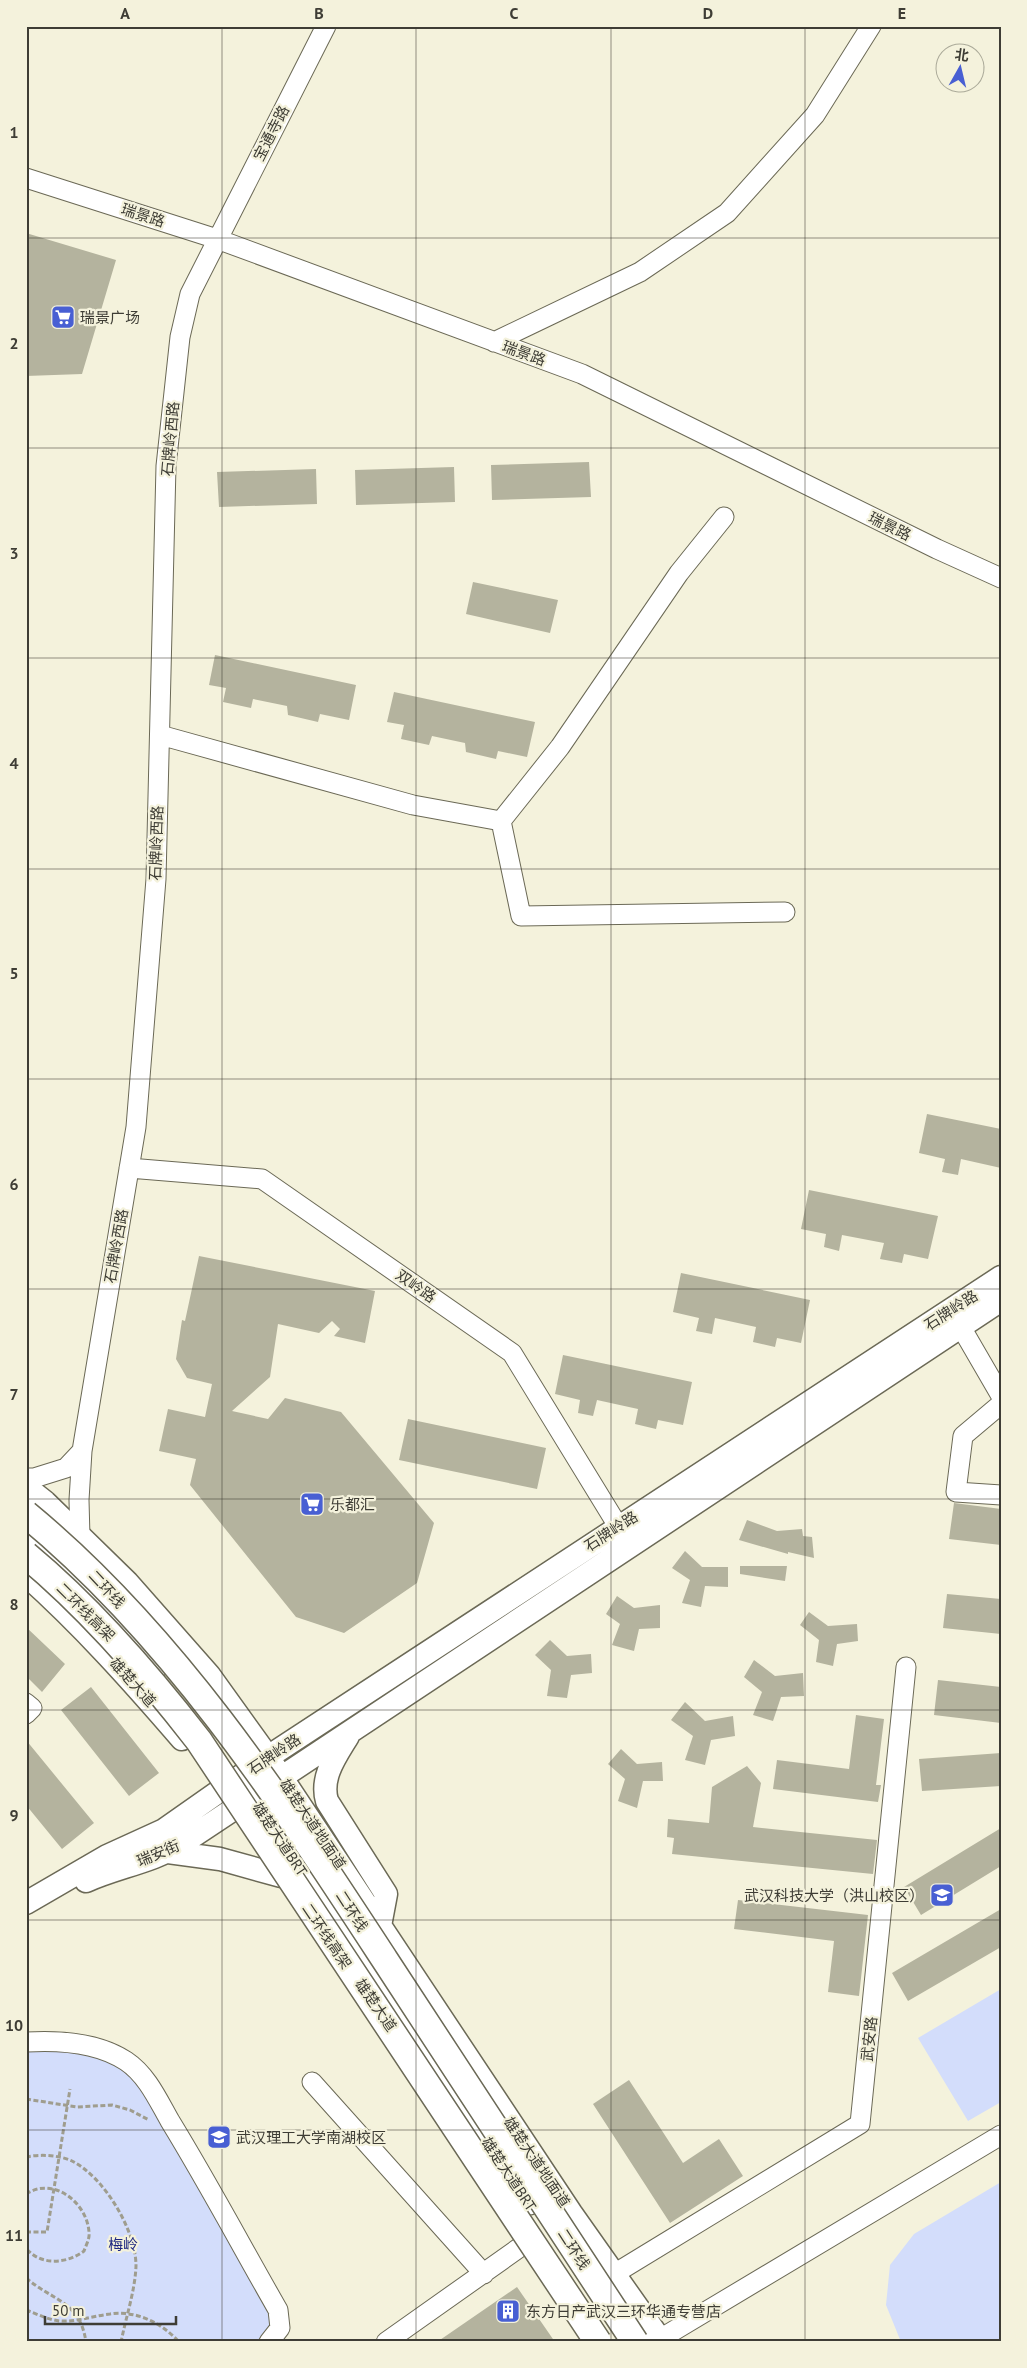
<svg xmlns="http://www.w3.org/2000/svg" width="1027" height="2368" font-family="'PT Sans','Noto Sans SC',sans-serif">
	<style>
		.green { fill: #d3ddfb }
		.building { fill: #b4b39e }
		.lines { fill: none; stroke-linecap: round; stroke-linejoin: round }
		.minor-casing { stroke: #6b6956; stroke-width: 21 }
		.major-casing { stroke: #6b6956; stroke-width: 25 }
		.path { stroke: #9f9d8e; stroke-width: 3; stroke-dasharray: 5 2.5; stroke-linecap: butt }
		.minor { stroke: #fff; stroke-width: 19 }
		.major { stroke: #fff; stroke-width: 22 }
		.highway-bridge-casing { stroke: #6b6956; stroke-width: 29; stroke-linecap: butt }
		.highway-bridge { stroke: #fff; stroke-width: 26 }
		.grid { fill: none; stroke: #3e3d35; stroke-width: 1; stroke-opacity: 0.55 }
		.labels { text-anchor: middle; dominant-baseline: central; stroke-width: 4.5; stroke-linejoin: round; paint-order: stroke }
		.street-label { font-size: 15px; fill: #3e3d35; stroke: #f4f2dc }
		.poi-label { font-size: 15px; fill: #3e3d35; stroke: #f4f2dc; text-anchor: start }
		.park-label { font-size: 15px; fill: #1d2780; stroke: #f4f2dc }
		.neatline { fill: none; stroke: #3e3d35; stroke-width: 2 }
		.grid-label { font-size: 16px; text-anchor: middle; font-weight: bold; fill: #3e3d35 }
	</style>
	<rect width="100%" height="100%" fill="#f4f2dc"/>
	<path class="green" d="M1001 1989V2102L968 2121 918 2038Z
		M26 2048 97 2053 133 2073 273 2310 274 2325 262 2342H26Z
		M1001 2182V2342H901L886 2305 890 2265 914 2234Z"/>
	<path class="building" d="M26 233 116 260 82 374 26 376Z
		M589 462 591 497 492 500 491 465Z
		M454 467 455 502 356 505 355 470Z
		M316 469 317 504 219 507 217 472Z
		M473 582 558 600 550 633 466 614Z
		M215 655 356 685 349 720 320 714 318 722 288 715 287 706 253 699 251 708 223 702 226 688 209 685Z
		M394 692 535 722 527 757 498 751 496 759 466 752 465 743 432 736 429 745 401 739 404 725 387 722Z
		M927 1114 1001 1129V1168L961 1159 958 1175 942 1172 945 1159 919 1153Z
		M809 1190 938 1216 928 1259 904 1254 902 1263 880 1259 884 1243 842 1235 839 1251 824 1247 826 1234 801 1229Z
		M199 1256 375 1291 365 1343 334 1336 340 1329 332 1321 319 1333 278 1324 270 1377 232 1411 268 1419 285 1398 341 1412 434 1523 417 1583 344 1633 296 1617 190 1485 196 1459 159 1451 168 1409 205 1417 212 1384 187 1378 176 1359 182 1320 185 1321Z
		M681 1273 810 1300 801 1343 777 1338 775 1347 753 1342 756 1327 715 1318 712 1334 696 1331 699 1318 673 1312Z
		M563 1355 692 1382 683 1425 658 1420 656 1429 635 1424 638 1409 597 1400 593 1416 578 1413 580 1400 555 1394Z
		M408 1419 546 1448 537 1489 399 1460Z
		M954 1503 1001 1509V1545L949 1539Z
		M747 1520 777 1531 802 1529 803 1536 812 1537 814 1558 788 1552V1554L739 1540Z
		M685 1551 702 1567H728V1587L705 1586 701 1607 682 1603 690 1580 672 1568Z
		M740 1566H787L785 1581 740 1574Z
		M947 1594 1001 1599V1634L943 1628Z
		M617 1596 634 1608 660 1605V1628L639 1629 634 1651 612 1645 620 1624 606 1614Z
		M809 1612 828 1626 857 1624 858 1641 837 1644 833 1666 816 1662 819 1640 800 1625Z
		M26 1627 65 1664 42 1692 26 1676Z
		M550 1640 567 1656 591 1654 592 1673 571 1675 567 1698 547 1696 551 1670 535 1655Z
		M754 1660 775 1676 803 1673 804 1696 781 1697 773 1721 753 1715 762 1692 744 1677Z
		M938 1680 1001 1687V1723L934 1715Z
		M91 1687 159 1773 129 1796 61 1710Z
		M685 1702 705 1721 733 1716 735 1736 711 1740 705 1765 685 1760 693 1736 671 1720Z
		M856 1715 884 1719 876 1785H881L878 1802 773 1789 777 1760 849 1769Z
		M26 1740 94 1823 62 1849 26 1805Z
		M621 1749 637 1764 662 1762 663 1781H643L637 1808 618 1801 625 1779 608 1764Z
		M1001 1753V1786L922 1791 919 1759Z
		M747 1766 761 1783 753 1827 877 1840 873 1874 672 1854 674 1838 667 1837 668 1819 709 1823 712 1787Z
		M1001 1828V1866L921 1915 904 1887Z
		M738 1900 868 1915 859 1996 828 1992 834 1941 734 1929Z
		M1001 1909V1947L908 2001 892 1973Z
		M629 2080 683 2163 719 2139 743 2176 670 2223 593 2104Z
		M517 2287 555 2342H437Z"/>
	<g class="lines">
		<g class="minor-casing">
			<path id="minor" d="M26 178 217 239 582 374 937 549 1001 578
				M494 342 640 272 727 213 815 115 871 26
				M160 735 413 805 501 821 521 916 785 912
				M501 821 560 747 679 573 724 517
				M129 1168 262 1179 512 1353 618 1526
				M954 1315 1001 1396
				M1001 1404 963 1436 956 1492 1001 1495
				M82 1451 136 1127 156 879 166 466 180 337 190 294 326 26
				M26 1478H34L66 1468 82 1451 79 1500 80 1537
				M26 1535C76 1574 118 1620 156 1670
				M26 1703 32 1708 26 1714
				M248 1792 530 2205
				M26 2042C59 2040 97 2042 126 2061 147 2075 158 2100 170 2121 208 2183 242 2247 278 2310L280 2328 269 2342
				M312 2082 484 2274
				M614 2274 860 2124 906 1667
				M660 2339 1001 2135
				M386 2342 533 2238"/>
		</g>
		<g class="major-casing">
			<path id="major" d="M26 1487 45 1502 127 1582 209 1675 268 1757 571 2213 662 2342
				M26 1575C83 1626 132 1681 182 1739
				M348 1736C336 1756 320 1777 327 1801L386 1894 380 1926
				M168 1852 220 1859 281 1876
				M86 1881C117 1867 152 1862 181 1844L1001 1300
				M26 1903 107 1856 164 1830 268 1757 1001 1277"/>
		</g>
		<path class="path" d="M26 2099 77 2107 112 2105 130 2110 149 2120
			M26 2157C40 2154 59 2155 72 2161 104 2177 136 2230 136 2266 135 2291 126 2317 121 2342
			M26 2194C54 2176 87 2203 89 2232 90 2239 86 2245 84 2251 67 2264 40 2266 26 2248
			M26 2232H47L70 2089
			M26 2278C53 2301 80 2301 86 2342
			M26 2310C37 2314 49 2320 60 2321 77 2322 93 2316 110 2314 136 2310 162 2323 179 2342"/>
		<use href="#minor" class="minor"/>
		<use href="#major" class="major"/>
		<g class="highway-bridge-casing">
			<path id="highway-bridge" d="M26 1514C174 1636 281 1801 385 1960 468 2088 552 2215 635 2342
				M26 1555C91 1609 148 1675 199 1741L598 2342"/>
		</g>
		<use href="#highway-bridge" class="highway-bridge"/>
	</g>
	<path class="grid" d="M222 26V2342M416 26V2342M611 26V2342M805 26V2342M26 238H1001M26 448H1001M26 658H1001M26 869H1001M26 1079H1001M26 1289H1001M26 1499H1001M26 1710H1001M26 1920H1001M26 2130H1001"/>
	<defs>
		<g id="supermarket-square" transform="scale(1.25)"><rect x="-9" y="-9" width="18" height="18" rx="4" fill="#485fd3" stroke="#f4f2dc"/><path d="M-6-5.5h2.5l.6 2H6L4.5 2H-2.5L-4.4-4H-6ZM-1.5 3.2a1.3 1.3 0 1 0 .1 0ZM3 3.2a1.3 1.3 0 1 0 .1 0Z" fill="#fff"/></g>
		<g id="university-square" transform="scale(1.25)"><rect x="-9" y="-9" width="18" height="18" rx="4" fill="#485fd3" stroke="#f4f2dc"/><path d="M0-5L7-2L0 1L-7-2ZM-4 1L0 2.5L4 1V4Q0 6-4 4Z" fill="#fff"/></g>
		<g id="building-square" transform="scale(1.25)"><rect x="-9" y="-9" width="18" height="18" rx="4" fill="#485fd3" stroke="#f4f2dc"/><path d="M-4-6H4V6H1V3H-1V6H-4ZM-2.5-4.3h1.7v1.8h-1.7ZM.8-4.3h1.7v1.8H.8ZM-2.5-1h1.7V.8h-1.7ZM.8-1h1.7V.8H.8Z" fill="#fff"/></g>
	</defs>
	<g fill-rule="evenodd">
		<use href="#supermarket-square" x="63" y="317"/>
		<use href="#supermarket-square" x="312" y="1504"/>
		<use href="#university-square" x="942" y="1895"/>
		<use href="#university-square" x="219" y="2137"/>
		<use href="#building-square" x="508" y="2311"/>
	</g>
	<g class="labels">
		<g class="street-label">
			<text transform="translate(271 133) rotate(-63)">宝通寺路</text>
			<text transform="translate(143 215) rotate(18)">瑞景路</text>
			<text transform="translate(524 353) rotate(20)">瑞景路</text>
			<text transform="translate(170 439) rotate(-85)">石牌岭西路</text>
			<text transform="translate(890 526) rotate(26)">瑞景路</text>
			<text transform="translate(156 843) rotate(-88)">石牌岭西路</text>
			<text transform="translate(116 1246) rotate(-80)">石牌岭西路</text>
			<text transform="translate(416 1286) rotate(35)">双岭路</text>
			<text transform="translate(951 1310) rotate(-33)">石牌岭路</text>
			<text transform="translate(611 1531) rotate(-33)">石牌岭路</text>
			<text transform="translate(107 1589) rotate(47)">二环线</text>
			<text transform="translate(86 1612) rotate(45)">二环线高架</text>
			<text transform="translate(133 1682) rotate(48)">雄楚大道</text>
			<text transform="translate(274 1754) rotate(-34)">石牌岭路</text>
			<text transform="translate(313 1824) rotate(56)">雄楚大道地面道</text>
			<text transform="translate(280 1839) rotate(56)">雄楚大道BRT</text>
			<text transform="translate(158 1853) rotate(-23)">瑞安街</text>
			<text transform="translate(352 1911) rotate(57)">二环线</text>
			<text transform="translate(327 1936) rotate(56)">二环线高架</text>
			<text transform="translate(376 2005) rotate(55)">雄楚大道</text>
			<text transform="translate(869 2039) rotate(-84)">武安路</text>
			<text transform="translate(537 2162) rotate(56)">雄楚大道地面道</text>
			<text transform="translate(509 2174) rotate(56)">雄楚大道BRT</text>
			<text transform="translate(574 2249) rotate(57)">二环线</text>
		</g>
		<g class="poi-label">
			<text x="80" y="317">瑞景广场</text>
			<text x="330" y="1504">乐都汇</text>
			<text x="924" y="1895" text-anchor="end">武汉科技大学（洪山校区）</text>
			<text x="236" y="2137">武汉理工大学南湖校区</text>
			<text x="526" y="2311">东方日产武汉三环华通专营店</text>
		</g>
		<g class="park-label">
			<text x="123" y="2244">梅岭</text>
		</g>
	</g>
	<rect width="1027" height="2368" fill="none" stroke="#f4f2dc" stroke-width="55"/>
	<g transform="translate(960 68) rotate(8)"><circle r="24" fill="#f4f2dc" stroke="#abaa99"/>
	<path d="M0-4L9 19L0 12L-9 19Z" fill="#485fd3"/>
	<text y="-8" font-size="14" font-weight="bold" text-anchor="middle" fill="#3e3d35">北</text>
	</g>
	<path d="M45 2316v8h131v-8" fill="none" stroke="#3e3d35" stroke-width="2.5"/>
	<text x="52" y="2316" font-size="15" fill="#3e3d35" stroke="#f4f2dc" stroke-width="4" paint-order="stroke">50 m</text>
	<rect x="28" y="28" width="972" height="2312" class="neatline"/>
	<g class="grid-label">
		<text x="125" y="19">A</text>
		<text x="319" y="19">B</text>
		<text x="514" y="19">C</text>
		<text x="708" y="19">D</text>
		<text x="902" y="19">E</text>
		<text x="14" y="138">1</text>
		<text x="14" y="349">2</text>
		<text x="14" y="559">3</text>
		<text x="14" y="769">4</text>
		<text x="14" y="979">5</text>
		<text x="14" y="1190">6</text>
		<text x="14" y="1400">7</text>
		<text x="14" y="1610">8</text>
		<text x="14" y="1821">9</text>
		<text x="14" y="2031">10</text>
		<text x="14" y="2241">11</text>
	</g>
</svg>
